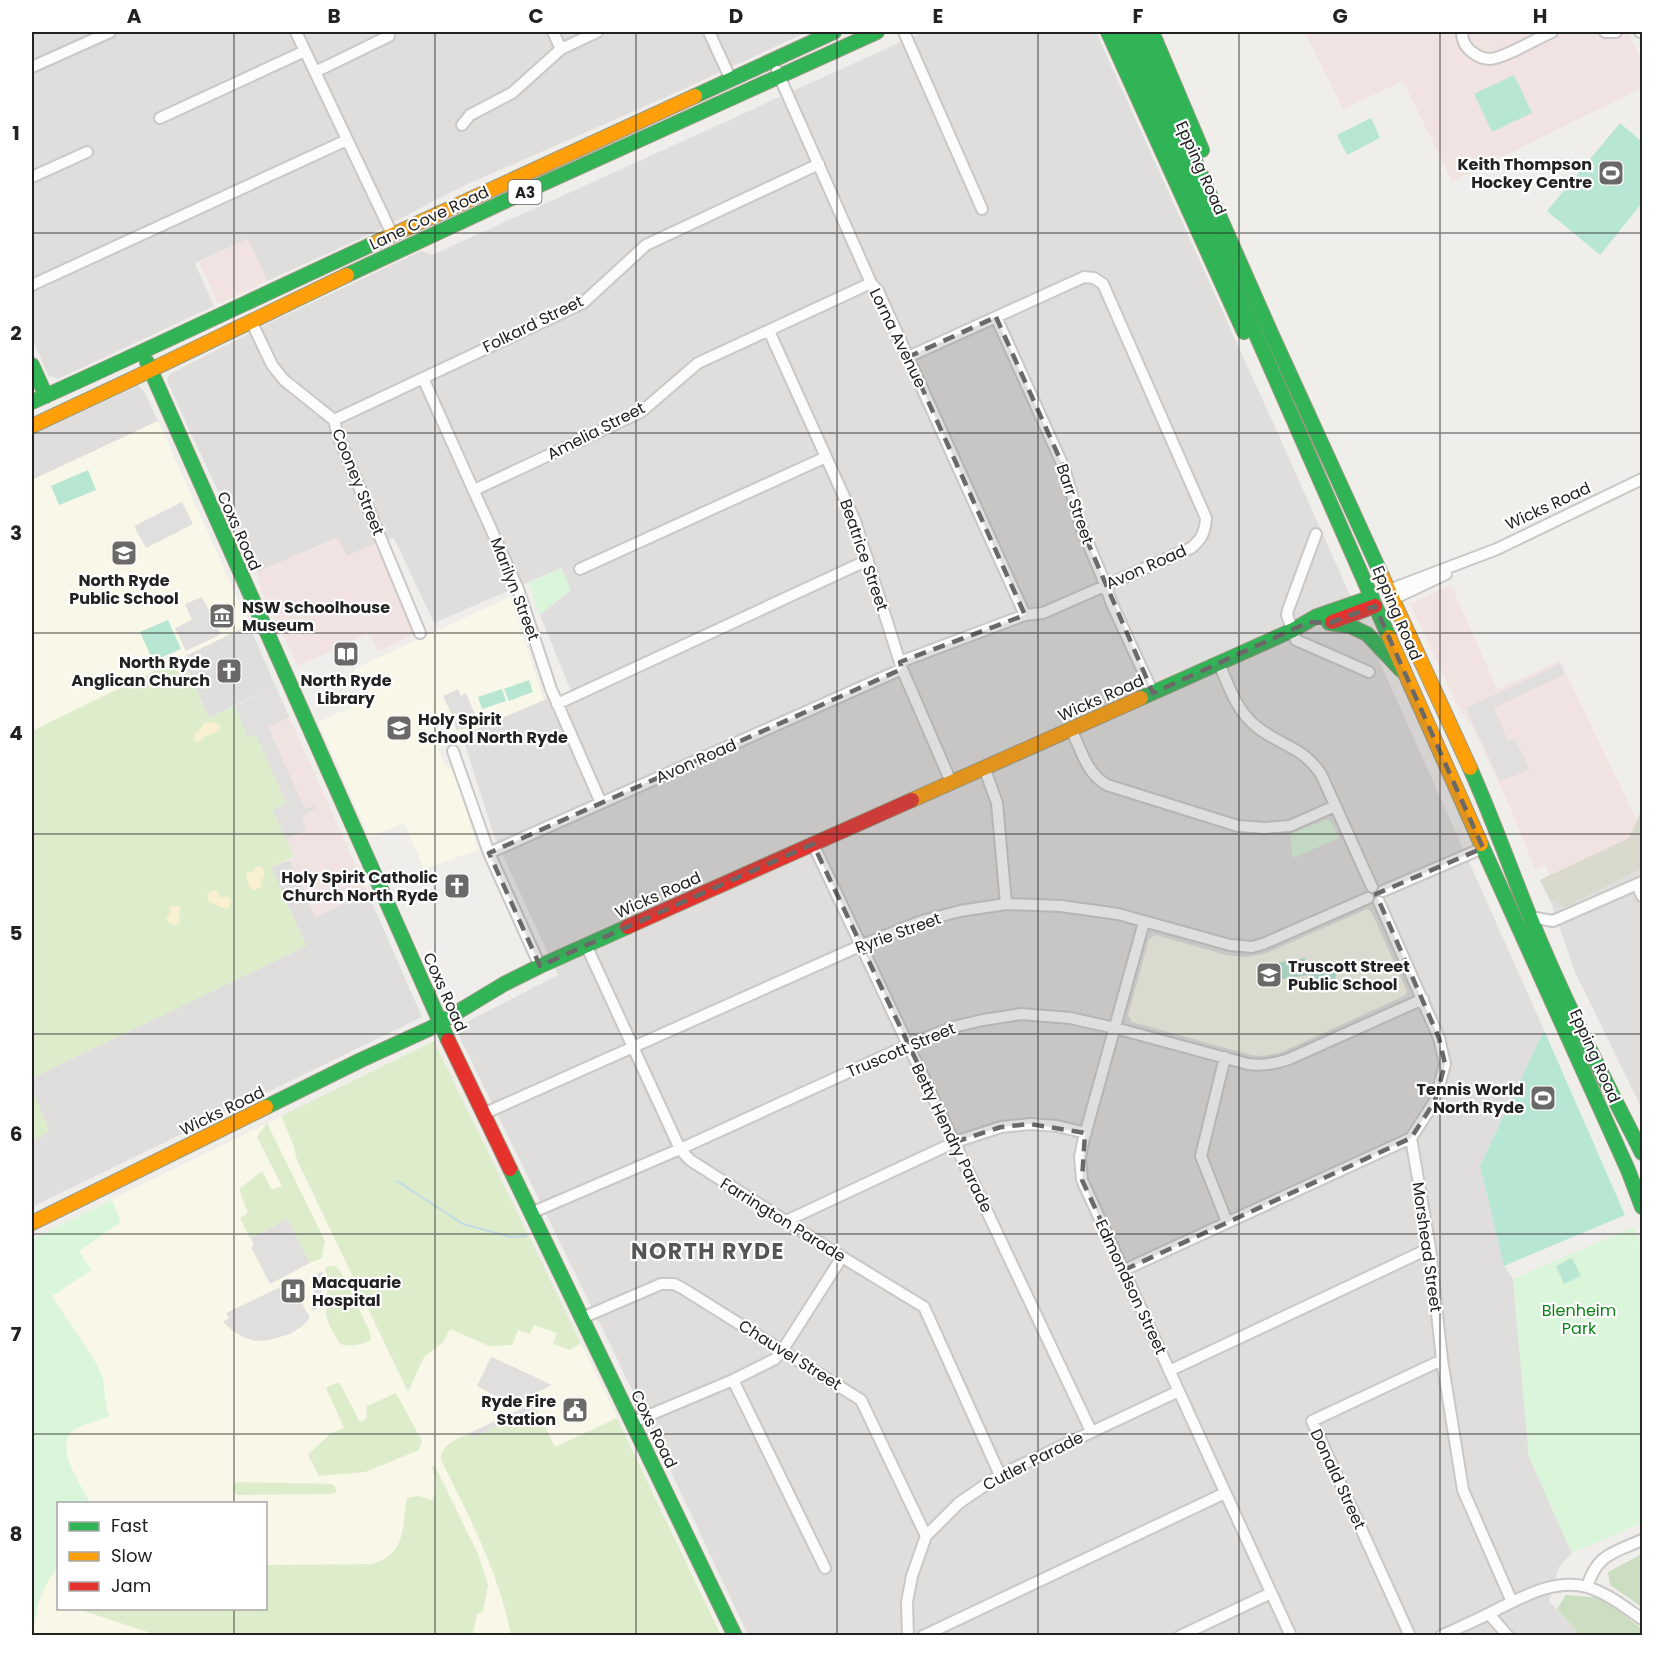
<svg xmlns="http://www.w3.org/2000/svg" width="1674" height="1667" font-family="Poppins,sans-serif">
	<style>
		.residential { fill: #dfdedc }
		.commercial { fill: #f1e3e1 }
		.education { fill: #f8f7e8; fill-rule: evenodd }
		.religious { fill: #dededc }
		.construction { fill: #d9d9cd }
		.grass { fill: #ddeccb }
		.forest { fill: #cbdec1 }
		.sand { fill: #f8f0d0 }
		.park { fill: #daf5da }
		.pitch { fill: #b7e6d2 }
		.parking { fill: #e0dfde }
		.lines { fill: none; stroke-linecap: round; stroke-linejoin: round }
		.stream { stroke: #bfdbe3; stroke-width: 2 }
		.street-casing { stroke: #c9c8c7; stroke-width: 14 }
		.fast-casing { stroke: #999a82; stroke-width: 16 }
		.slow-casing { stroke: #999a82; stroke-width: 16 }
		.jam-casing { stroke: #999a82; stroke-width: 16 }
		.street { stroke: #fdfcfc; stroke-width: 10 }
		.fast { stroke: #30b455; stroke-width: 14 }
		.slow { stroke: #ff9f0a; stroke-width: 14 }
		.jam { stroke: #e5322d; stroke-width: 14 }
		.marked { fill: #6a6968; fill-opacity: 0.2; stroke: #6a6968; stroke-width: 4.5; stroke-dasharray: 12 8; stroke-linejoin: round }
		.grid { fill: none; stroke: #222; stroke-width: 1.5; stroke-opacity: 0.55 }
		.labels { text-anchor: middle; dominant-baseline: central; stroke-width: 4.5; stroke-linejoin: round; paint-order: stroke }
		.shield { fill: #fff; stroke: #646464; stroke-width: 1.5 }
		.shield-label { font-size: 15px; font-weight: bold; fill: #222 }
		.poi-label { font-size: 16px; font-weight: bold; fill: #222; stroke: #fff; text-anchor: end }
		.street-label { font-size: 16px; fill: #222; stroke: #fff }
		.park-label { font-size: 16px; fill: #0c8416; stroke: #fff }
		.district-label { font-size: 22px; font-weight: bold; letter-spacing: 1.5px; fill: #555; stroke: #fff }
		.neatline { fill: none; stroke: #222; stroke-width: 2 }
		.grid-label { font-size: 20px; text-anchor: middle; font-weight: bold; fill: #222 }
	</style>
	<rect width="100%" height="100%" fill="#f0eeeb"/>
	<path class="residential" d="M32 32H807L673 94 459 188 373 233 267 281 248 239 199 261 195 264 214 306 58 379 48 375 32 338Z
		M923 32H1096L1275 427 1544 1030 1480 1166 1504 1266 1513 1279 1529 1457 1572 1553 1559 1567 1549 1601 1580 1635H748L639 1404 458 1034 461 1025 558 975 494 836 462 735 544 700 571 691 540 615 571 590 561 568 434 623 394 538 374 544 347 556 337 538 257 572 192 436 167 380 170 374 267 324 421 251 432 255Z
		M138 386 144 391 158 421 32 480V435Z
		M1642 809V1109L1575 972 1550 900 1540 880 1629 838Z
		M290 860 316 917 367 891 422 1017 32 1207V1141L49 1132 32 1089V1078L306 946 271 867Z"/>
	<path class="commercial" d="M1305 32H1628L1642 61V88L1452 181 1403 81 1343 109Z
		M248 239 267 281 218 304 199 262Z
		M338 538 347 556 374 544 417 633 378 651 369 633 298 666 261 592 257 572Z
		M1451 585 1497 689 1560 661 1637 821 1628 839 1550 875 1545 865 1535 869 1509 805 1473 728 1458 707 1410 604Z
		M275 685 367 891 315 917 290 860 294 858 273 810 286 803 255 735Z"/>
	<path class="education" d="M158 421 249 625 32 731V480Z
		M510 597 544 700 437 746 444 765 453 769 478 850 424 869 404 823 369 837 318 722 367 700 354 669Z
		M1367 909 1372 913 1407 991 1406 995 1282 1052 1263 1056 1251 1055 1132 1022 1128 1015 1149 939 1156 935 1226 955 1245 957 1264 954Z
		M434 1041 723 1635 32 1636V1239ZM58 1504H266V1608H58Z"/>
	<path class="religious" d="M249 625 275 685 209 718 182 658Z"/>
	<path class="construction" d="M1642 809V868L1565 907 1550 900 1540 880 1629 838Z"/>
	<path class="grass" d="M182 658 209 718 235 706 248 737 256 734 286 804 273 810 294 857 271 867 306 946 32 1078V731Z
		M434 1041 581 1343 570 1350 553 1344 557 1333 534 1325 530 1334 518 1330 512 1345 489 1346 450 1329 444 1341 424 1357 408 1392 297 1160 293 1144 281 1116Z
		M32 1089 49 1132 32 1141Z
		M267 1123 325 1241 322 1258 310 1263 287 1219 250 1238 240 1218 248 1213 239 1189 262 1171 272 1190 282 1186 257 1137Z
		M328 1266H335L342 1274 370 1332 371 1340C361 1345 351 1347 340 1344 335 1335 327 1324 326 1313 325 1298 331 1284 325 1269Z
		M339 1382 360 1422 366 1419 367 1406 396 1393 422 1441 419 1450 365 1472 319 1476 308 1455 331 1433 344 1428 326 1388Z
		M534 1403 555 1447 617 1418 721 1635H511C499 1573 469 1516 441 1460 440 1444 458 1439 470 1433L472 1438 533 1409 531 1404Z
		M435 1466 478 1554 488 1585 483 1612 477 1613 473 1635H157L78 1609 266 1608V1565L372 1564C407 1555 402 1525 407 1498L419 1496 432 1500C439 1489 436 1479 432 1467Z
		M237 1482 330 1484 335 1486 336 1492 330 1494 237 1495 233 1489 234 1484Z"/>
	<path class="forest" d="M1642 1554V1607L1610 1585 1608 1572Z
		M1566 1595 1602 1598 1642 1629V1635H1580L1557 1609Z"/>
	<path class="sand" d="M209 722 216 723 220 725V729C216 734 213 733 207 736 202 739 202 741 196 742L194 739 195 733 200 730 203 724Z
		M260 866 263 869 265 877 261 880 262 882 260 888 253 890 248 884 246 875 247 873 252 872 256 867Z
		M216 890 219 893 220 898 226 896 230 898 231 903 229 908 225 909 209 902C206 898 207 895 210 891Z
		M171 906H178L181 908 179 916 180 923 174 926 166 919 171 911 169 908Z"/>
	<path class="park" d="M561 568 571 590 539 615 529 583Z
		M1326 820 1330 821 1339 838 1293 858 1290 834Z
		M112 1200 121 1222 79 1251 91 1270 52 1296C67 1321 88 1346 100 1371 107 1383 102 1400 110 1416 100 1420 83 1424 74 1430 53 1443 80 1484 88 1499L92 1503 58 1504V1566L48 1581 39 1601 34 1624V1635H32V1239Z
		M1634 1227 1642 1248V1523L1572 1553 1529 1457 1513 1279Z"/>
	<path class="pitch" d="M1514 75 1532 113 1492 132 1474 94Z
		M1371 118 1380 138 1347 155 1337 135Z
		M1620 123 1642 142V203L1600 255 1547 211Z
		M88 470 96 490 59 505 51 486Z
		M168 620 181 649 153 661 140 632Z
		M529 680 533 692 509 701 504 689Z
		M502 689 506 701 482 709 478 697Z
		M1305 958 1308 975 1278 980 1275 963Z
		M1312 961 1337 965 1335 982 1309 979Z
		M1544 1030 1625 1215 1504 1266 1480 1166Z
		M1572 1258 1581 1276 1564 1284 1556 1266Z"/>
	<path class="parking" d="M182 502 193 524 146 548 134 526Z
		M202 597 221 634 186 651 175 628 192 620 185 604Z
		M1560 664 1565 674 1494 708 1508 741 1515 739 1530 770 1500 781 1466 708Z
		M275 685 289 717 268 727 305 809 315 805 316 808 303 816 304 818 302 820 307 830 286 839 273 810 286 803 256 735 248 738 235 706Z
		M458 689 461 696 466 693 478 721 475 727 456 730 454 720 443 696Z
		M287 1219 310 1263 270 1284 251 1247 254 1245 251 1238Z
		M323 1272 321 1299 316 1310H311L318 1273Z
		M291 1282 310 1318 301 1327 290 1334 269 1340 256 1341 243 1337 233 1331 223 1322 229 1318 226 1313Z
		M491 1357 496 1359 552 1385 512 1405 477 1386Z
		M531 1404 533 1409 472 1438 470 1433Z"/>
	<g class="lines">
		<path class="stream" d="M397 1181 463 1224 511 1237 526 1236"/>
		<g class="street-casing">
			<path id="street" d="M296 32 393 236
				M553 32 561 49
				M709 32 731 80
				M904 32 982 209
				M1462 32C1462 40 1465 47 1472 52 1477 56 1483 59 1490 59 1505 58 1537 38 1552 32
				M1605 32H1616
				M1640 32H1642
				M32 67 110 32
				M777 71 871 283 878 291 1025 615
				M315 72 389 36
				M160 118 305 51
				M462 125 470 115 512 93 561 49 597 32
				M32 177 87 152
				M32 285 347 140
				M996 317 1064 468 1082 529 1101 574 1112 604 1153 693
				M251 321 272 365 284 380 334 420 338 436 420 633
				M769 331 855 521 902 669 951 782
				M423 378 518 589 551 689 601 803
				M334 420 583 303 646 245 819 164
				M474 490 641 412 698 363 871 283
				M1316 534 1288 610 1287 615 1296 640 1369 672
				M580 569 826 457
				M1389 590 1497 549 1642 479
				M1393 599 1446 574
				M900 662 1025 615 1043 613 1191 548C1202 539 1205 532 1206 518L1103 284 1094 278 1084 277 908 357
				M1219 663C1228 685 1237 712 1257 727 1281 746 1303 747 1321 774L1372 887
				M557 704 868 560
				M1071 729C1081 749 1086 773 1107 785L1238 826 1265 828 1290 826 1335 806
				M453 751 489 853 540 966
				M984 767 997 803 1006 904
				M813 844 1091 1431
				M489 853 902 669
				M1637 885 1642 896
				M1383 891 1483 848
				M1379 902 1439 1038 1445 1064 1435 1101 1411 1138 1430 1248 1442 1360 1463 1490 1512 1602
				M1530 917 1553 921 1642 882
				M1144 922 1083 1142 1080 1157 1082 1180 1291 1636
				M586 945 680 1149 690 1160 842 1257 924 1307 1000 1475
				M1225 1057 1201 1156 1227 1222
				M483 1114 862 945 922 921 960 911 1006 904 1061 906 1118 914 1230 945 1252 947 1263 944 1368 898
				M531 1213 680 1149 908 1045 953 1027 983 1020 1021 1014 1070 1018 1115 1028 1248 1064C1263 1066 1275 1064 1289 1059L1423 999
				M786 1221 955 1142 1001 1127 1030 1124 1057 1126 1086 1133
				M1124 1270 1411 1138
				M582 1318 661 1284H674L682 1288 861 1400 926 1536
				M1169 1371 1430 1248
				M733 1380 825 1568
				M633 1422 733 1380 775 1359 782 1351 842 1257
				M1587 1587C1597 1554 1613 1553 1642 1540
				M1489 1614 1508 1636
				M908 1636 907 1602 912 1576 926 1536 959 1503 1000 1475 1179 1391
				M923 1636 1225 1493
				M1180 1636 1271 1593
				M1410 1636 1312 1421 1442 1360
				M1441 1636C1458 1628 1475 1621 1492 1612 1521 1598 1553 1578 1587 1587 1607 1593 1625 1607 1642 1619"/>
		</g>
		<g class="fast-casing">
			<path id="fast" d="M1108 32 1244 332
				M1123 32 1389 637
				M1138 32 1271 333 1382 576
				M1152 32 1202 150
				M695 96 834 32
				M347 275 531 189 877 32
				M147 362 448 1040
				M32 365 46 396
				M32 402C148 350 262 295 377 242
				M1329 623 1350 626 1367 634 1401 670
				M1141 698 1293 630 1317 616 1372 597
				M1470 768C1492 817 1510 868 1530 917 1563 998 1602 1075 1642 1153
				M1481 844 1628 1170 1642 1207
				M266 1107 361 1060 431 1028 504 984 540 966 627 927
				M510 1169 735 1636"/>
		</g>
		<g class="slow-casing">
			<path id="slow" d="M377 242 695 96
				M32 426 128 381 347 275
				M1382 576 1470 768
				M1389 637 1481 844
				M912 800 1141 698
				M32 1223 266 1107"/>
		</g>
		<g class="jam-casing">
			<path id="jam" d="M1332 622 1375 606
				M627 927 912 800
				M448 1040 510 1169"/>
		</g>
		<use href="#street" class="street"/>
		<use href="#fast" class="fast"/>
		<use href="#slow" class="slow"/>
		<use href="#jam" class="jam"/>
	</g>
	<path class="marked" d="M996 317 1064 468 1082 529 1153 693 1309 622 1329 623 1375 606 1483 848 1376 894 1439 1038 1445 1064 1435 1101 1411 1138 1124 1270 1082 1180 1085 1133 1030 1124 1001 1127 955 1142 813 844 540 966 489 853 902 669 900 662 1025 615 908 357Z"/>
	<path class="grid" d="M234 32V1504M435 32V1636M636 32V1636M837 32V1636M1038 32V1636M1239 32V1636M1440 32V1636M32 233H1642M32 433H1642M32 633H1642M32 834H1642M32 1034H1642M32 1234H1642M32 1434H1642M234 1608V1636"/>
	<defs>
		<g id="stadium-square" transform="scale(1.35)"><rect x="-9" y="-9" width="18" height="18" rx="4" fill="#6a6968" stroke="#fff"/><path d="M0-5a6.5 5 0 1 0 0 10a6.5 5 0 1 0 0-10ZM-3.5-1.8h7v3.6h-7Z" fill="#fff"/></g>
		<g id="school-square" transform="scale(1.35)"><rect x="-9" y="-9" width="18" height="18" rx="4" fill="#6a6968" stroke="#fff"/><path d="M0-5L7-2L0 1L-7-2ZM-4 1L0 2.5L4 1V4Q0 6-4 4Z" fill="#fff"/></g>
		<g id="museum-square" transform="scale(1.35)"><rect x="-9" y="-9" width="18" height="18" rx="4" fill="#6a6968" stroke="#fff"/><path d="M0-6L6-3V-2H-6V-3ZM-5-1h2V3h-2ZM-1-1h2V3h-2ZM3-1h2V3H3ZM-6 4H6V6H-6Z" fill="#fff"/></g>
		<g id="library-square" transform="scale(1.35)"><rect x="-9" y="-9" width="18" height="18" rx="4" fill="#6a6968" stroke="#fff"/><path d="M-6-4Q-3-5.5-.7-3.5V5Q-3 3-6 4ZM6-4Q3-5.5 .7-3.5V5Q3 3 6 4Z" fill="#fff"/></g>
		<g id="church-square" transform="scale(1.35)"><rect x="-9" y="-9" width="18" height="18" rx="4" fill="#6a6968" stroke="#fff"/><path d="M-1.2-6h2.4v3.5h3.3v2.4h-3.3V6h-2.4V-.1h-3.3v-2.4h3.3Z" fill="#fff"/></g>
		<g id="hospital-square" transform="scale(1.35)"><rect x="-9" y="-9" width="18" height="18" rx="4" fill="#6a6968" stroke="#fff"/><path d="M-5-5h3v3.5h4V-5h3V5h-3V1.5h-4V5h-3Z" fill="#fff"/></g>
		<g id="civic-square" transform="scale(1.35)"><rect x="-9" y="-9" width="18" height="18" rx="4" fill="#6a6968" stroke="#fff"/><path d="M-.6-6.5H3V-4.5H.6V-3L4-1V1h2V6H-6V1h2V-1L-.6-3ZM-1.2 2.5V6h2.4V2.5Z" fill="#fff"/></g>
	</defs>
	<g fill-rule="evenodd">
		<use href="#stadium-square" x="1611" y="173"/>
		<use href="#school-square" x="124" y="553"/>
		<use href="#museum-square" x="222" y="616"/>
		<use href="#library-square" x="346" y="654"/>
		<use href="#church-square" x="229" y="671"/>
		<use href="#school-square" x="399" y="728"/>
		<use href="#church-square" x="457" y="886"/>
		<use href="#school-square" x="1269" y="975"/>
		<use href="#stadium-square" x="1543" y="1098"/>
		<use href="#hospital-square" x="293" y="1291"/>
		<use href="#civic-square" x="575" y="1410"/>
	</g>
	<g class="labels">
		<rect class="shield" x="508.5" y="180" width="33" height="24" rx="4.5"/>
		<g class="shield-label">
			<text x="525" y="192">A3</text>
		</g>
		<g class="poi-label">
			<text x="1592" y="164">Keith Thompson<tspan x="1592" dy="18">Hockey Centre</tspan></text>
			<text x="124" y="580" text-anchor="middle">North Ryde<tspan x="124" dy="18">Public School</tspan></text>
			<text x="242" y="607" text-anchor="start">NSW Schoolhouse<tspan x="242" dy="18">Museum</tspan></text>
			<text x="210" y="662">North Ryde<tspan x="210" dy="18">Anglican Church</tspan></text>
			<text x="346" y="680" text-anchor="middle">North Ryde<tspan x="346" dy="18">Library</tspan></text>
			<text x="418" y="719" text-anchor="start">Holy Spirit<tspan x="418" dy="18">School North Ryde</tspan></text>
			<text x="438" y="877">Holy Spirit Catholic<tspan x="438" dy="18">Church North Ryde</tspan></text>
			<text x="1288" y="966" text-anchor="start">Truscott Street<tspan x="1288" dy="18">Public School</tspan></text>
			<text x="1524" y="1089">Tennis World<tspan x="1524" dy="18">North Ryde</tspan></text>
			<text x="312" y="1282" text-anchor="start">Macquarie<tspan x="312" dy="18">Hospital</tspan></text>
			<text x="556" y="1401">Ryde Fire<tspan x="556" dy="18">Station</tspan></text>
		</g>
		<g class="street-label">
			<text transform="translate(1201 168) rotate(66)">Epping Road</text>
			<text transform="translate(429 218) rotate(-25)">Lane Cove Road</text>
			<text transform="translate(533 324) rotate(-26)">Folkard Street</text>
			<text transform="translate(898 338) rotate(64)">Lorna Avenue</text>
			<text transform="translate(596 431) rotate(-27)">Amelia Street</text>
			<text transform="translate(358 482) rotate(68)">Cooney Street</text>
			<text transform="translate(1075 504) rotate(71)">Barr Street</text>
			<text transform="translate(1548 506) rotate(-25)">Wicks Road</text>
			<text transform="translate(239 531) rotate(66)">Coxs Road</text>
			<text transform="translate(864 555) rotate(71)">Beatrice Street</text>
			<text transform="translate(1146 567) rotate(-24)">Avon Road</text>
			<text transform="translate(515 589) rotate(69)">Marilyn Street</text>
			<text transform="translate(1397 613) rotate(67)">Epping Road</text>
			<text transform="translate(1101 698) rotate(-24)">Wicks Road</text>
			<text transform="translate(696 761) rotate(-24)">Avon Road</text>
			<text transform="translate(658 895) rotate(-24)">Wicks Road</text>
			<text transform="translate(898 933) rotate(-20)">Ryrie Street</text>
			<text transform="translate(445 992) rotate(66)">Coxs Road</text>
			<text transform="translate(901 1050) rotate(-23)">Truscott Street</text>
			<text transform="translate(1595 1056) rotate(66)">Epping Road</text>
			<text transform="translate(222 1111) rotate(-26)">Wicks Road</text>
			<text transform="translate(952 1138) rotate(64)">Betty Hendry Parade</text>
			<text transform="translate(783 1220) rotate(32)">Farrington Parade</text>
			<text transform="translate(1427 1247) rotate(82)">Morshead Street</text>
			<text transform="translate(1131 1287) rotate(65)">Edmondson Street</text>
			<text transform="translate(790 1355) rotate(32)">Chauvel Street</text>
			<text transform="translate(654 1429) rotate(64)">Coxs Road</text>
			<text transform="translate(1033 1461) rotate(-27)">Cutler Parade</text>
			<text transform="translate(1338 1479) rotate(65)">Donald Street</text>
		</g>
		<g class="park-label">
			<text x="1579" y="1310">Blenheim<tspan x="1579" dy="18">Park</tspan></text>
		</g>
		<g class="district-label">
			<text x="708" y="1251">NORTH RYDE</text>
		</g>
	</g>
	<rect width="1674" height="1667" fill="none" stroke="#ffffff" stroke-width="66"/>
	<rect x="57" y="1502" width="210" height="108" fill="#ffffff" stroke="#a7a7a7" stroke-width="1.5"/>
	<rect x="69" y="1522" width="30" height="9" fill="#30b455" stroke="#a7a7a7" stroke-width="1.5"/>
	<text x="111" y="1532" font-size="18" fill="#222222">Fast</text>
	<rect x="69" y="1552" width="30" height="9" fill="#ff9f0a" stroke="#a7a7a7" stroke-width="1.5"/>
	<text x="111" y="1562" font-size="18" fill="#222222">Slow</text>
	<rect x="69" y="1582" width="30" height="9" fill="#e5322d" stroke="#a7a7a7" stroke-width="1.5"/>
	<text x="111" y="1592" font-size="18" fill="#222222">Jam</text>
	<rect x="33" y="33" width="1608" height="1601" class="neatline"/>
	<g class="grid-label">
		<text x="134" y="23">A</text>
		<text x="334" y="23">B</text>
		<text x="536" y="23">C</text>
		<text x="736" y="23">D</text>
		<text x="938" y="23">E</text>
		<text x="1138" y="23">F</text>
		<text x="1340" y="23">G</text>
		<text x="1540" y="23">H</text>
		<text x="16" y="140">1</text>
		<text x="16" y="340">2</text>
		<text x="16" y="540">3</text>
		<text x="16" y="740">4</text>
		<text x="16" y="940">5</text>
		<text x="16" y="1141">6</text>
		<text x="16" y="1341">7</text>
		<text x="16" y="1541">8</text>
	</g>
</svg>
